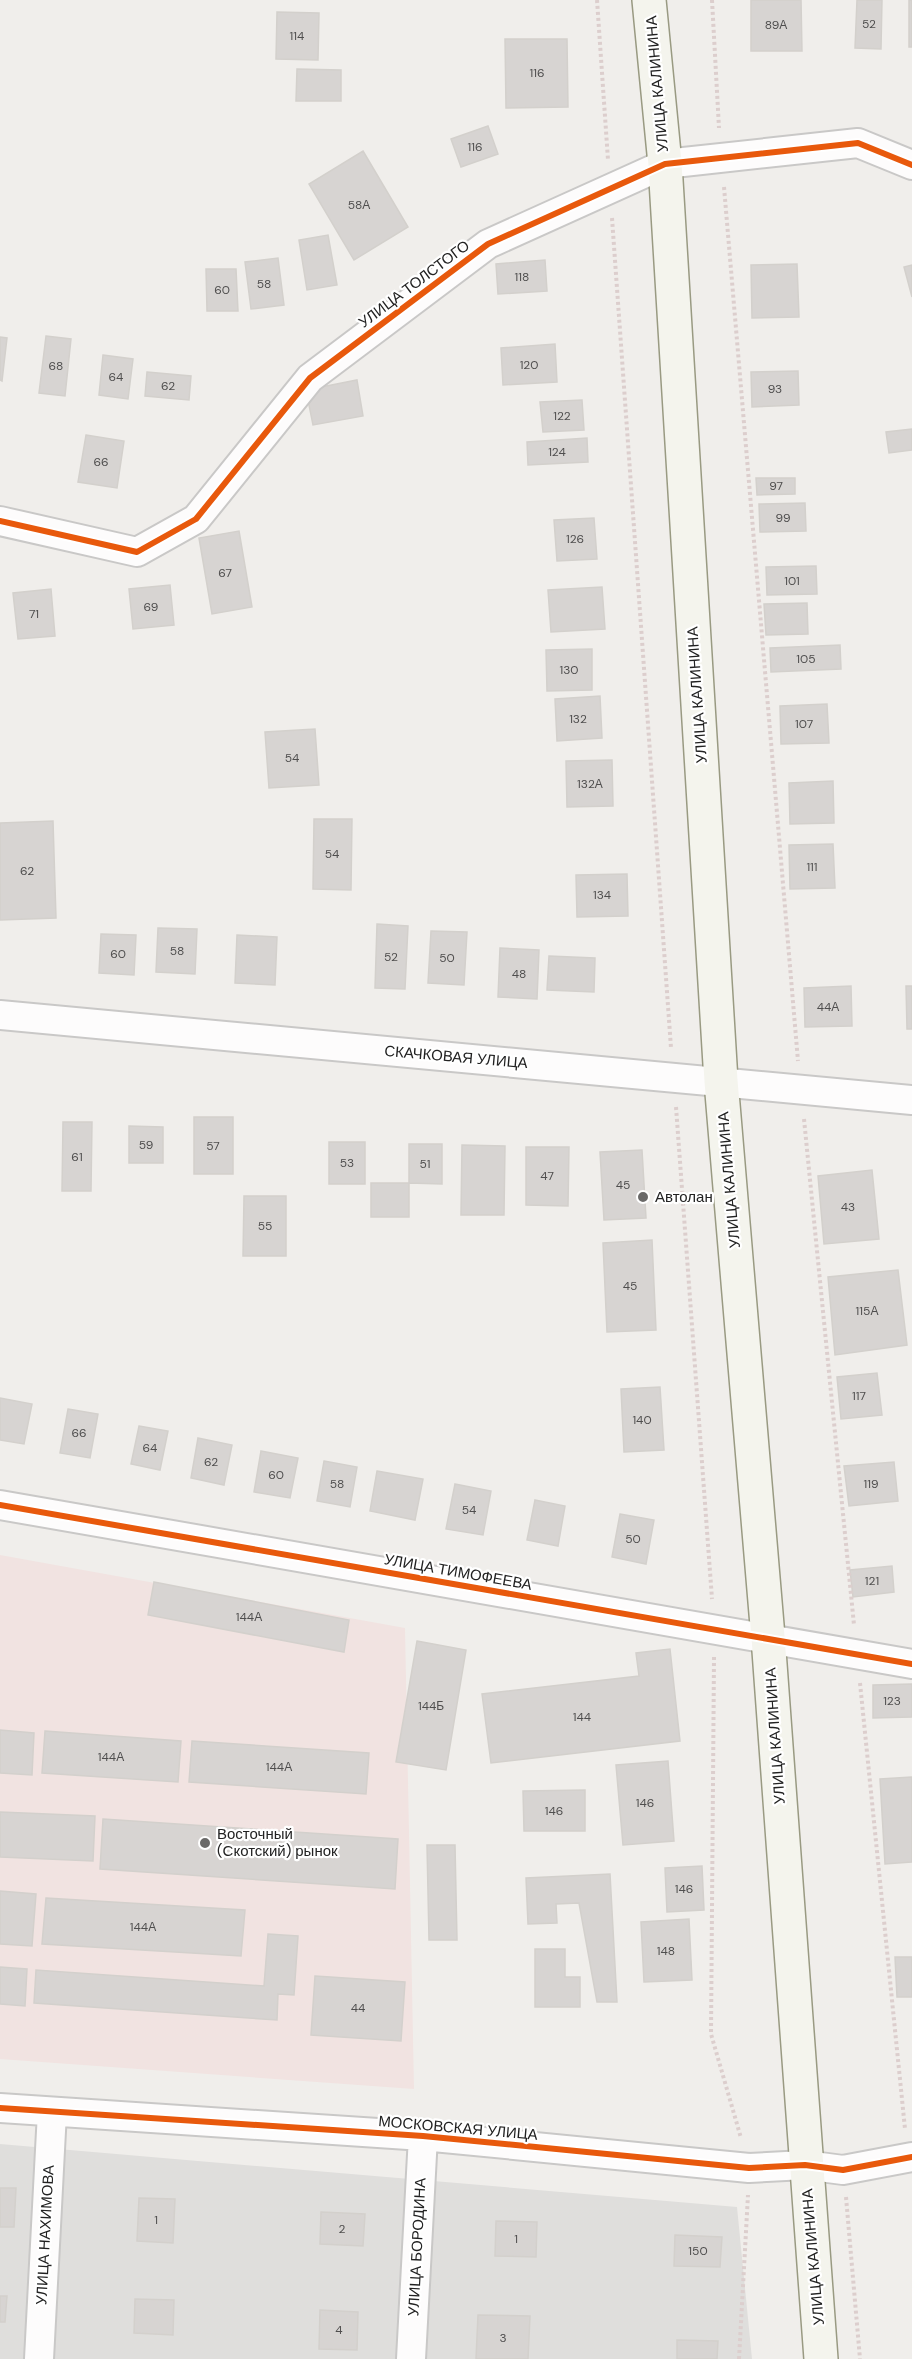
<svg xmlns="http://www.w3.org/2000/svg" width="912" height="2359" font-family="'DM Sans',sans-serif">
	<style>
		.residential { fill: #dfdedc }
		.commercial { fill: #f1e3e1 }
		.building { fill: #d7d4d2; stroke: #d3d0cc; stroke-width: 1.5 }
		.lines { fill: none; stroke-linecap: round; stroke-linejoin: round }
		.street-casing { stroke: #c9c8c7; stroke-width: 32 }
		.secondary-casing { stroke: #999a82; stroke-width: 36 }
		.path { stroke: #dccecd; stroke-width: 4; stroke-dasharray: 3 3; stroke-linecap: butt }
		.street { stroke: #fdfcfc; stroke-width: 28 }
		.secondary { stroke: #f4f4ed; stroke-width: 33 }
		.cycleway-casing { stroke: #fff; stroke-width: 10 }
		.cycleway { stroke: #e8590c; stroke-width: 6 }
		.poi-dot { fill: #6a6968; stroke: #fff; stroke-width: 2 }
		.labels { text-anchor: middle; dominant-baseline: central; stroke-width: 4.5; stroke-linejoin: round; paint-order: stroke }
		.number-label { font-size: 12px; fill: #4f4e4e }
		.street-label { font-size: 15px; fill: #222; stroke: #fff }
		.poi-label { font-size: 15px; fill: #222; stroke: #fff; text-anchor: start }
	</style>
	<rect width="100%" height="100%" fill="#f0eeeb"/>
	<path class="residential" d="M0 2144 737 2207 752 2359H0Z"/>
	<path class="commercial" d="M0 1555 405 1628 414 2089 0 2059Z"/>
	<path class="building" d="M751 0H801L802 51H751Z
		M857 0H882L881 49 855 48Z
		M909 0H912V47H909Z
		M277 12 319 13 318 60 276 59Z
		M505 39H567L568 107 506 108Z
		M297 69 341 70V101H296Z
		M488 126 498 154 461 167 451 139Z
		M363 151 408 227 354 260 309 184Z
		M328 235 337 285 307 290 299 240Z
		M278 258 284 305 251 309 245 262Z
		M545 260 547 291 498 294 496 264Z
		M797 264 799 317 752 318 751 265Z
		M912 265V297L904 267Z
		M206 269H236L238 311H207Z
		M46 336 71 339 65 396 39 393Z
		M0 337 7 338 2 381 0 380Z
		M555 344 557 382 503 385 501 348Z
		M103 355 133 359 128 399 99 395Z
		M798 371 799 405 752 407 751 372Z
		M147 372 191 376 189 400 145 396Z
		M357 380 363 416 313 425 306 390Z
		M582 400 584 430 543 432 540 402Z
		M912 429V450L889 453 886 432Z
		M86 435 124 441 117 488 78 482Z
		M587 438 588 462 528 465 527 442Z
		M756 478H795V494L757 495Z
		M805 503 806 531 760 532 759 504Z
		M594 518 597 559 557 561 554 520Z
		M239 531 252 607 212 614 199 538Z
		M816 566 817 594 767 595 766 567Z
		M170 585 174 625 133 629 129 589Z
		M602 587 605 629 551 632 548 590Z
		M51 589 55 636 18 639 13 593Z
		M807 603 808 634 766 635 764 604Z
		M840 645 841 669 771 672 770 648Z
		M592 649V690L547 691 546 650Z
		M600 696 602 738 557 741 555 699Z
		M827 704 829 743 781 744 780 706Z
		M315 729 319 785 269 788 265 732Z
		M612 760 613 806 567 807 566 761Z
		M833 781 834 823 790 824 789 783Z
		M314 819H352L351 890 313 889Z
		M53 821 56 918 0 920V823Z
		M833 844 835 888 790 889 789 845Z
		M627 874 628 916 577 917 576 875Z
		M377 924 408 926 405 989 375 988Z
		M158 928 197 929 195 974 156 972Z
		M431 931 467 932 464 985 428 983Z
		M101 934 136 935 134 975 99 973Z
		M237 935 277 937 275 985 235 983Z
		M500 948 539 950 537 999 498 997Z
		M549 956 595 958 594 992 547 990Z
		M851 986 852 1026 805 1027 804 988Z
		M906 986H912V1029H907Z
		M194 1117H233V1174H194Z
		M63 1122H92L91 1191H62Z
		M129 1126 163 1127V1163H129Z
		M329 1142H365V1184H329Z
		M409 1144H442V1184L409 1183Z
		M462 1145 505 1146 504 1215H461Z
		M526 1147H569L568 1206 526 1205Z
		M642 1150 646 1218 604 1220 600 1152Z
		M872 1170 879 1239 824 1244 818 1176Z
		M371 1183H409V1217H371Z
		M244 1196H286V1256H243Z
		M652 1240 656 1330 607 1332 603 1243Z
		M898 1270 907 1345 835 1355 828 1277Z
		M877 1373 882 1415 841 1419 837 1377Z
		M660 1387 664 1450 624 1452 621 1389Z
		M0 1398 32 1404 24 1444 0 1440Z
		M68 1409 98 1414 90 1458 60 1453Z
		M139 1426 168 1431 160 1470 131 1464Z
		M198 1438 232 1445 224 1485 191 1478Z
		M261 1451 298 1458 290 1498 254 1492Z
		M324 1461 357 1467 350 1507 317 1501Z
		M894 1462 898 1501 849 1506 844 1466Z
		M377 1471 423 1479 415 1520 370 1511Z
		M455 1484 491 1491 483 1535 446 1529Z
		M535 1500 565 1506 558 1546 527 1540Z
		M620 1514 654 1520 646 1564 612 1557Z
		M892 1566 894 1592 853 1597 850 1570Z
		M154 1582 349 1620 344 1652 148 1615Z
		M417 1641 466 1650 446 1770 396 1762Z
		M670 1649 680 1741 491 1763 482 1694 639 1676 636 1653Z
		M912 1684V1717L873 1718V1685Z
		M0 1730 34 1733 32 1775 0 1773Z
		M45 1731 181 1741 178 1782 42 1773Z
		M192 1741 369 1753 366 1794 189 1782Z
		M668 1761 674 1841 623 1845 616 1765Z
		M912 1777V1862L885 1864 880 1779Z
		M585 1790V1831H524L523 1791Z
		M0 1812 95 1816 93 1861 0 1857Z
		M103 1819 398 1839 395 1889 100 1869Z
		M427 1845H455L457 1940H429Z
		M702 1866 704 1910 667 1912 665 1868Z
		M610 1874 617 2002H597L579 1903 556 1904 557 1923 528 1924 526 1878Z
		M0 1891 36 1894 32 1946 0 1944Z
		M46 1898 245 1910 241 1956 42 1944Z
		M689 1919 692 1980 644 1982 641 1922Z
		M268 1934 298 1936 294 1995 278 1994 277 2020 34 2003 36 1970 264 1986Z
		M535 1949H565V1977H580V2007H535Z
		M895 1957H912V1997H897Z
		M0 1967 27 1969 25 2006 0 2004Z
		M315 1976 405 1982 401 2041 311 2035Z
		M0 2188H16L14 2227H0Z
		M139 2198 175 2199 173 2243 137 2241Z
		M321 2212 365 2214 363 2246 320 2244Z
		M496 2221 537 2222 536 2257 495 2256Z
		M675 2235 722 2237 720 2267 674 2266Z
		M0 2296H7L5 2322H0Z
		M135 2299 174 2300 173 2335 134 2333Z
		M320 2310 358 2312 357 2350 319 2349Z
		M478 2315 530 2316 528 2359H476Z
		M677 2340 718 2341 717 2359H677Z"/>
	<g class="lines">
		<g class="street-casing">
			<path id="street" d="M0 521 137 552 196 519 310 378 488 244 665 164 858 143 912 165
				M0 1015 912 1100
				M0 1505 912 1664
				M0 2108 423 2136 749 2168 805 2165 843 2170 912 2157
				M39 2359 52 2112
				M411 2359 423 2136"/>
		</g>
		<g class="secondary-casing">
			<path id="secondary" d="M649 0 665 164 721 1081 768 1637 821 2359"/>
		</g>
		<path class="path" d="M597 0 608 160
			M712 0 719 128
			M724 187 798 1061
			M612 218 671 1048
			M676 1107 712 1599
			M804 1119 854 1625
			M714 1657 711 2034 741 2138
			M860 1683 905 2129
			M846 2197 860 2359
			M739 2359 748 2195"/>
		<use href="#street" class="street"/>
		<use href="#secondary" class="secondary"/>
		<g class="cycleway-casing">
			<path id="cycleway" d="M0 521 137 552 196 519 310 378 488 244 665 164 858 143 912 165
				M0 1505 912 1664
				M0 2108 423 2136 749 2168 805 2165 843 2170 912 2157"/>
		</g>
		<use href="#cycleway" class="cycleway"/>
	</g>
	<g class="poi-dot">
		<circle cx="643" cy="1197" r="6"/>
		<circle cx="205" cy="1843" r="6"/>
	</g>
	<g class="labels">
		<g class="number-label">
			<text x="869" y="24">52</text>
			<text x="776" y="25">89А</text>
			<text x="297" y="36">114</text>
			<text x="537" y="73">116</text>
			<text x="475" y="147">116</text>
			<text x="359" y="205">58А</text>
			<text x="522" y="277">118</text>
			<text x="264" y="284">58</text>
			<text x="222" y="290">60</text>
			<text x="529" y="365">120</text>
			<text x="56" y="366">68</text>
			<text x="116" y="377">64</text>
			<text x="168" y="386">62</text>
			<text x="775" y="389">93</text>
			<text x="562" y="416">122</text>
			<text x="557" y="452">124</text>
			<text x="101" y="462">66</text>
			<text x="776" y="486">97</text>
			<text x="783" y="518">99</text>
			<text x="575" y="539">126</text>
			<text x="225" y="573">67</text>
			<text x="792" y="581">101</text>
			<text x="151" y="607">69</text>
			<text x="34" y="614">71</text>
			<text x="806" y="659">105</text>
			<text x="569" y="670">130</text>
			<text x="578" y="719">132</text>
			<text x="804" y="724">107</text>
			<text x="292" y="758">54</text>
			<text x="590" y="784">132А</text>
			<text x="332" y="854">54</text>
			<text x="812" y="867">111</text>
			<text x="27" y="871">62</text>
			<text x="602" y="895">134</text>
			<text x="177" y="951">58</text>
			<text x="118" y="954">60</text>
			<text x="391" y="957">52</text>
			<text x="447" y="958">50</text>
			<text x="519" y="974">48</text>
			<text x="828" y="1007">44А</text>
			<text x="146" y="1145">59</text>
			<text x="213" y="1146">57</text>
			<text x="77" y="1157">61</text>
			<text x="347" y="1163">53</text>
			<text x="425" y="1164">51</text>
			<text x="547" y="1176">47</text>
			<text x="623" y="1185">45</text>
			<text x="848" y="1207">43</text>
			<text x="265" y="1226">55</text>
			<text x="630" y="1286">45</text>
			<text x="867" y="1311">115А</text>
			<text x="859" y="1396">117</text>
			<text x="642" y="1420">140</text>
			<text x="79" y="1433">66</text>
			<text x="150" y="1448">64</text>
			<text x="211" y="1462">62</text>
			<text x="276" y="1475">60</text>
			<text x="337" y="1484">58</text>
			<text x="871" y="1484">119</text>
			<text x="469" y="1510">54</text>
			<text x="633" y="1539">50</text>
			<text x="872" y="1581">121</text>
			<text x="249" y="1617">144А</text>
			<text x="892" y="1701">123</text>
			<text x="431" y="1706">144Б</text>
			<text x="582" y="1717">144</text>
			<text x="111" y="1757">144А</text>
			<text x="279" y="1767">144А</text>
			<text x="645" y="1803">146</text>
			<text x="554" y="1811">146</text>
			<text x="684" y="1889">146</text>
			<text x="143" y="1927">144А</text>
			<text x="666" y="1951">148</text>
			<text x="358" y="2008">44</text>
			<text x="156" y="2220">1</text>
			<text x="342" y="2229">2</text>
			<text x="516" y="2239">1</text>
			<text x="698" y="2251">150</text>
			<text x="339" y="2330">4</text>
			<text x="503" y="2338">3</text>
		</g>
		<g class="street-label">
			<text transform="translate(657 84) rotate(-95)">УЛИЦА КАЛИНИНА</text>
			<text transform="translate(414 284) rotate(-37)">УЛИЦА ТОЛСТОГО</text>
			<text transform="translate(697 695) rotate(-94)">УЛИЦА КАЛИНИНА</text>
			<text transform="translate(456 1057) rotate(5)">СКАЧКОВАЯ УЛИЦА</text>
			<text transform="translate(729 1180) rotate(-95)">УЛИЦА КАЛИНИНА</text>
			<text transform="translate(458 1572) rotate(10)">УЛИЦА ТИМОФЕЕВА</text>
			<text transform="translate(775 1736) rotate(-94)">УЛИЦА КАЛИНИНА</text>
			<text transform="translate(458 2128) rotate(5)">МОСКОВСКАЯ УЛИЦА</text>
			<text transform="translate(45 2235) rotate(-87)">УЛИЦА НАХИМОВА</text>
			<text transform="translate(417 2247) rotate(-87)">УЛИЦА БОРОДИНА</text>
			<text transform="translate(813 2257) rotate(-95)">УЛИЦА КАЛИНИНА</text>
		</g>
		<g class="poi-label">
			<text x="655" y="1197">Автолан</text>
			<text x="217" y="1834">Восточный<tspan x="217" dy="17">(Скотский) рынок</tspan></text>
		</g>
	</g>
</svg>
